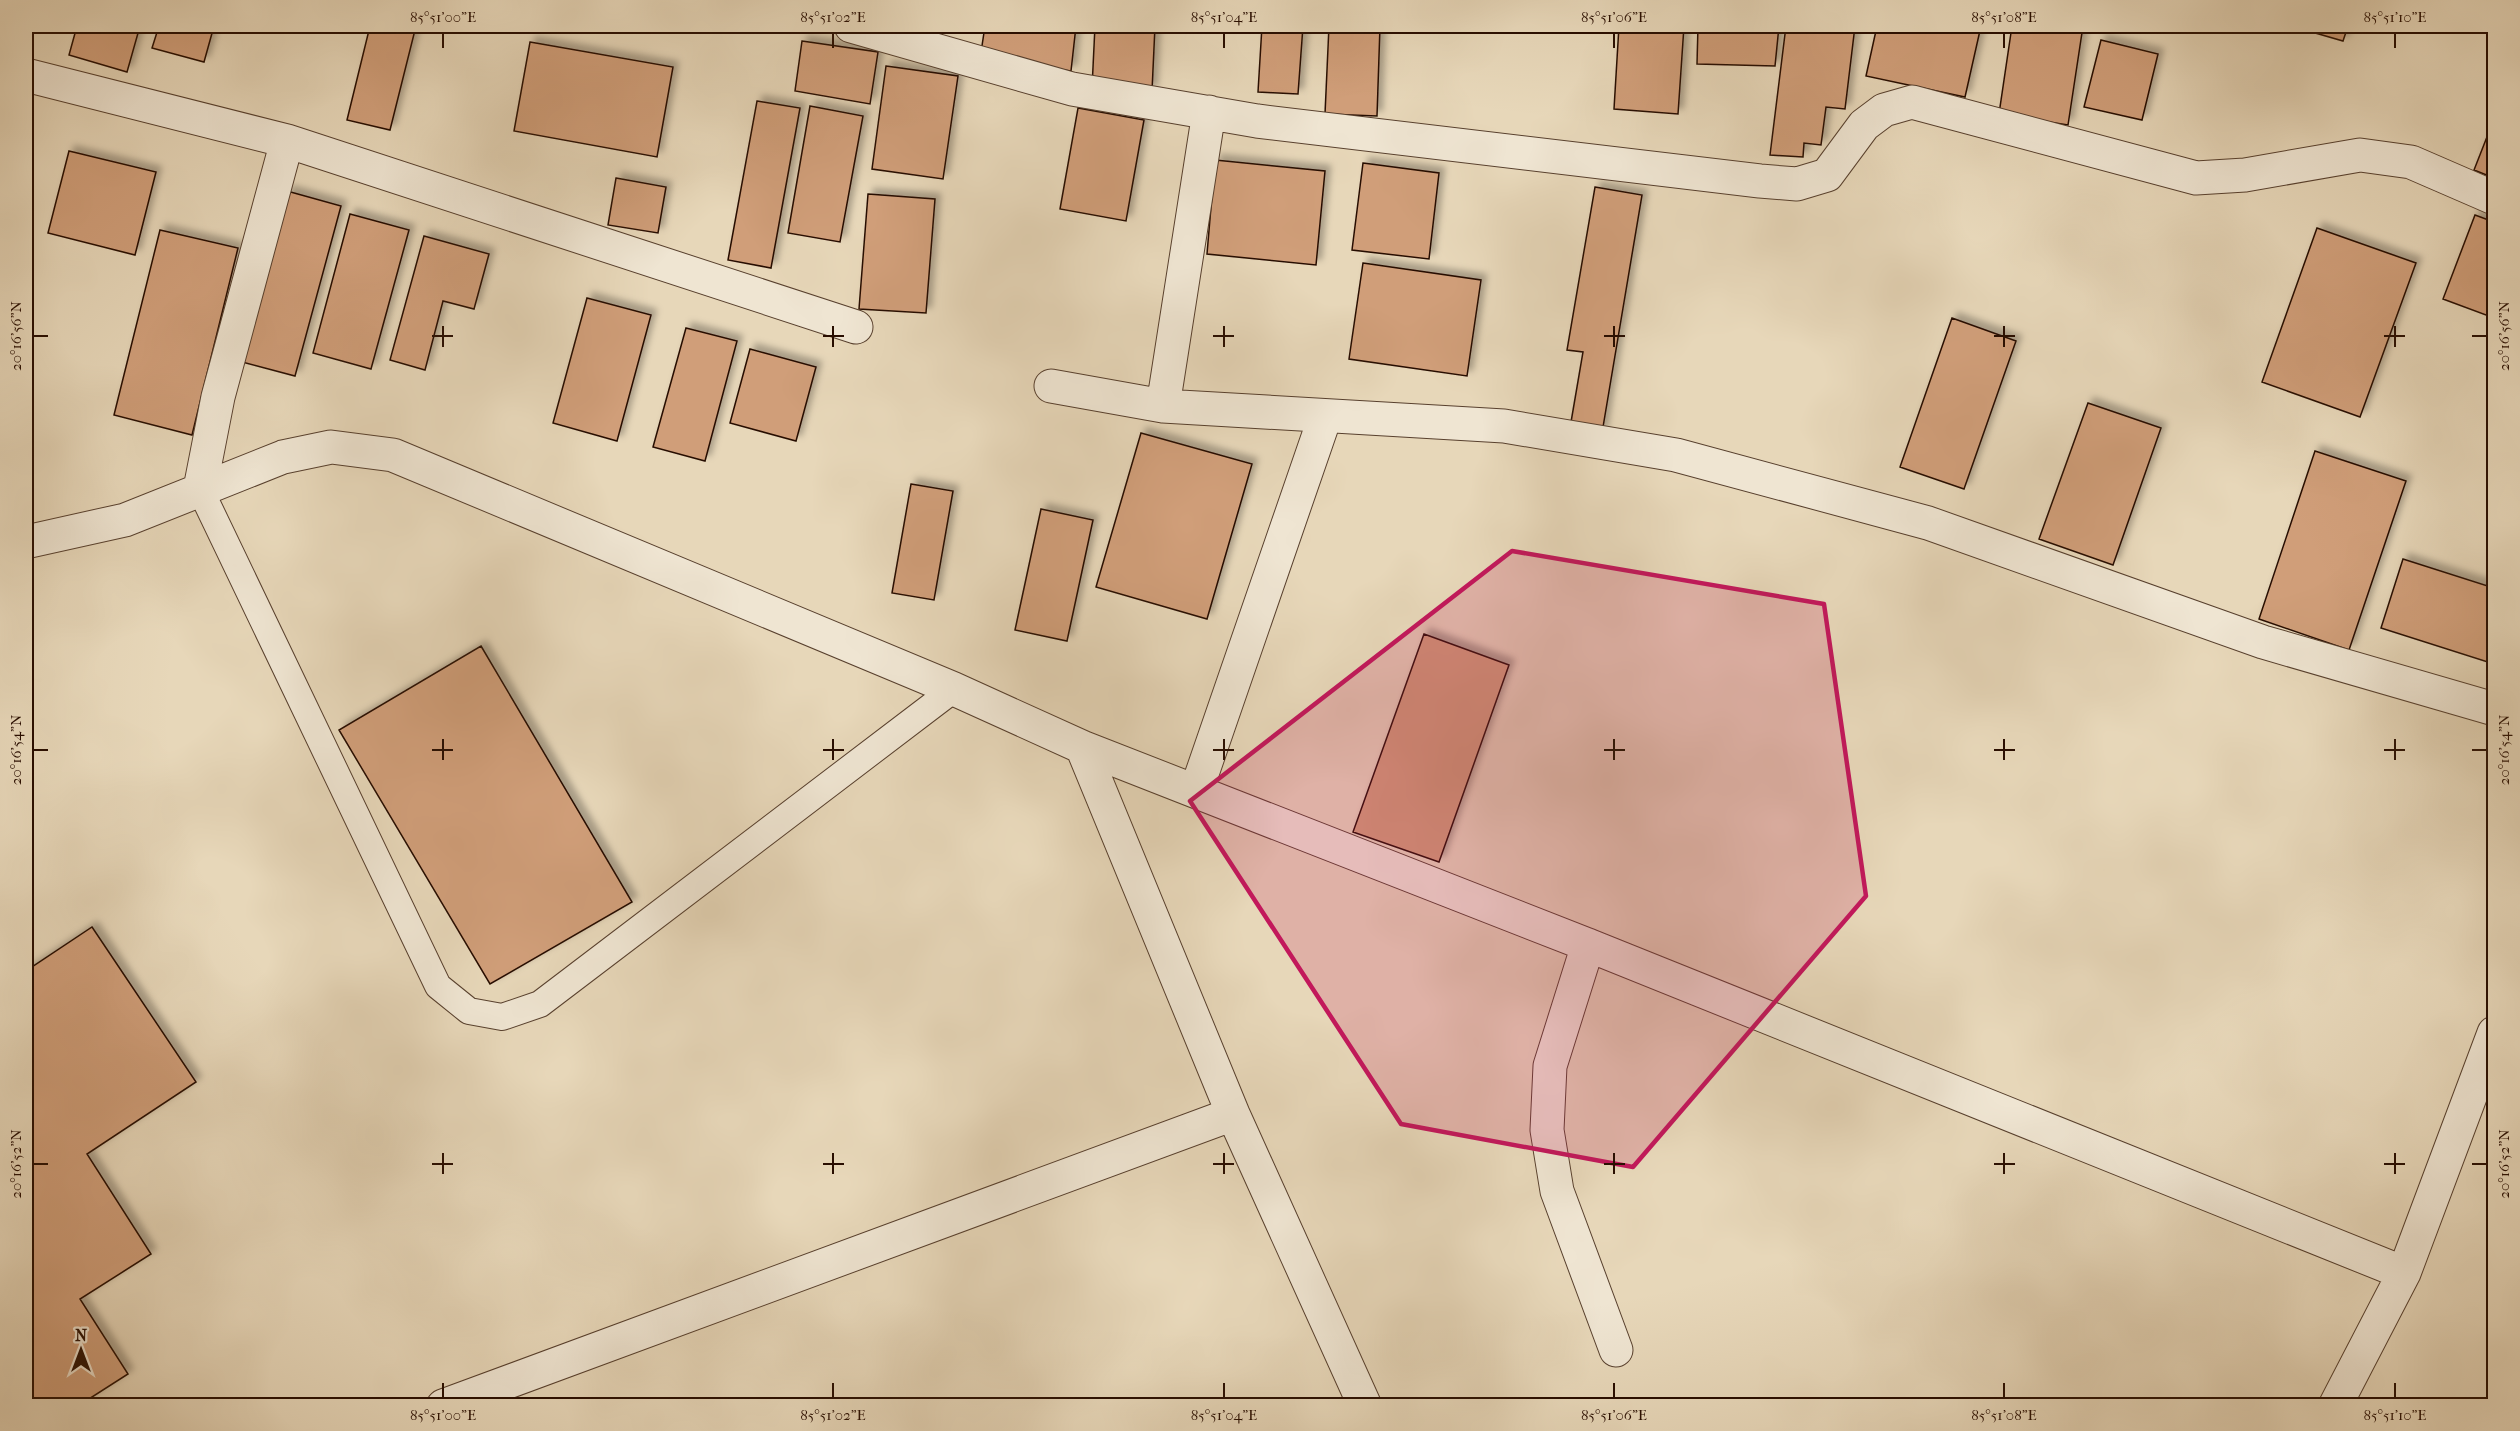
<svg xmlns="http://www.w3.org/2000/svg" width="2520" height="1431" font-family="'IM FELL French Canon',serif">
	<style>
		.building { fill: #d09e79; stroke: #280d00; stroke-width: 1.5; filter: url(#shadow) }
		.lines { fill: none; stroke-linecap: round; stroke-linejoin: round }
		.lane-casing { stroke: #58402e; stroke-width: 28 }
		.street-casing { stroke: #58402e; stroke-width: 35 }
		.lane { stroke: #efe5d2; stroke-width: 26 }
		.street { stroke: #efe5d2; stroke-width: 33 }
		.marked { fill: #c2185b; fill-opacity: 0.2; stroke: #c2185b; stroke-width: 4.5; stroke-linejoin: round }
		.ticks { fill: none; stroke: #280d00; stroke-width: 2 }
		.neatline { fill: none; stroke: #280d00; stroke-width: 2 }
		.ticks-label { font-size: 15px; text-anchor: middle; fill: #280d00 }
	</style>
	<defs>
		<filter id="shadow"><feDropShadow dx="5.5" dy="-5.5" stdDeviation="3" flood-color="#0004"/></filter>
	</defs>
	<rect width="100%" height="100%" fill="#e7d7b9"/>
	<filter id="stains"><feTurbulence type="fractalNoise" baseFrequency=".00333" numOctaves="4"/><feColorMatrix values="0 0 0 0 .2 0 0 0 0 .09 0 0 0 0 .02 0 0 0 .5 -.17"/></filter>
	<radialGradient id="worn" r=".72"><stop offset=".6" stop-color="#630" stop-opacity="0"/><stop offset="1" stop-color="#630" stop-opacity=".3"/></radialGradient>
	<path class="building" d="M77 26H140L127 72 69 55Z
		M159 26H214L204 62 152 48Z
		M370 26H416L390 130 347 120Z
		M985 26H1076L1071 71 980 59Z
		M1095 26H1155L1152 91 1092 88Z
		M1262 26H1303L1298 94 1258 92Z
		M1329 26H1380L1377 116 1325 114Z
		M1619 26H1684L1678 114 1614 109Z
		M1698 26H1779L1775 66 1697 64Z
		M1786 26H1855L1845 109 1826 107 1821 145 1804 143 1803 157 1770 155Z
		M1877 26H1981L1965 97 1866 76Z
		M2012 26H2083L2068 125 1999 114Z
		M2291 26H2348L2343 41Z
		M2101 40 2158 54 2142 120 2084 107Z
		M802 41 878 52 870 104 795 91Z
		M530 42 673 67 657 157 514 131Z
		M886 66 958 76 943 179 872 169Z
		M757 101 800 108 771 268 728 260Z
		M810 106 863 116 840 242 788 233Z
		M1078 108 1144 120 1126 221 1060 209Z
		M2494 119V178L2474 170Z
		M69 151 156 172 135 255 48 233Z
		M1215 160 1325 171 1316 265 1207 254Z
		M1363 163 1439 173 1429 259 1352 250Z
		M616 178 666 187 658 233 608 225Z
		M1595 187 1642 195 1602 433 1570 428 1583 352 1567 350Z
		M287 191 341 206 295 376 242 362Z
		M868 194 935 199 926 313 859 309Z
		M350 214 409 230 371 369 313 353Z
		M2475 215 2494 222V318L2443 299Z
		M2317 228 2416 263 2360 417 2262 382Z
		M160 230 238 248 192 435 114 415Z
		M424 236 489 254 474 309 443 301 425 370 390 360Z
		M1363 263 1481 280 1467 376 1349 359Z
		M587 298 651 315 617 441 553 423Z
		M1952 318 2016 341 1964 489 1900 467Z
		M686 328 737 341 705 461 653 447Z
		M750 349 816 367 796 441 730 423Z
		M2088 403 2161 428 2113 565 2039 539Z
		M1141 433 1252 464 1207 619 1096 587Z
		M2315 451 2406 481 2349 650 2259 619Z
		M911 484 953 491 934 600 892 593Z
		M1041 509 1093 520 1067 641 1015 630Z
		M2403 559 2494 588V664L2381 628Z
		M1424 634 1509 665 1439 862 1353 832Z
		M481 646 632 902 490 984 339 730Z
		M92 927 196 1082 87 1154 151 1254 80 1299 128 1374 78 1406H26V971Z"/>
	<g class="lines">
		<g class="lane-casing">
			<path id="lane" d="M200 489 438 986 469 1011 502 1017 540 1004 954 689"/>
		</g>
		<g class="street-casing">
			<path id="street" d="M851 26 1072 89 1257 121 1760 181 1797 184 1827 175 1864 125 1884 110 1912 102 2196 178 2245 175 2360 155 2411 162 2494 198
				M26 75 287 141 856 327
				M1051 386 1163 406 1504 426 1676 455 1928 523 2263 642 2494 709
				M1163 406 1209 112
				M200 489 218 397 287 141
				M26 542 125 520 283 457 331 447 393 455 954 689 1082 747 1588 945 2404 1273
				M1082 747 1233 1114 1365 1406
				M1196 791 1325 417
				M1588 945 1550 1066 1547 1130 1557 1191 1616 1350
				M443 1406 1233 1114
				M2335 1406 2404 1273 2494 1033"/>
		</g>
		<use href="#lane" class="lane"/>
		<use href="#street" class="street"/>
	</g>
	<path class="marked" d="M1512 551 1824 604 1866 896 1633 1167 1401 1124 1190 801Z"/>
	<path class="ticks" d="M443 33V48M833 33V48M1224 33V48M1614 33V48M2004 33V48M2395 33V48M443 326V347M833 326V347M1224 326V347M1614 326V347M2004 326V347M2395 326V347M33 336H48M432 336H453M823 336H844M1213 336H1234M1604 336H1625M1994 336H2015M2384 336H2405M2472 336H2487M443 739V760M833 739V760M1224 739V760M1614 739V760M2004 739V760M2395 739V760M33 750H48M432 750H453M823 750H844M1213 750H1234M1604 750H1625M1994 750H2015M2384 750H2405M2472 750H2487M443 1153V1174M833 1153V1174M1224 1153V1174M1614 1153V1174M2004 1153V1174M2395 1153V1174M33 1164H48M432 1164H453M823 1164H844M1213 1164H1234M1604 1164H1625M1994 1164H2015M2384 1164H2405M2472 1164H2487M443 1383V1398M833 1383V1398M1224 1383V1398M1614 1383V1398M2004 1383V1398M2395 1383V1398"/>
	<rect width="2520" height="1431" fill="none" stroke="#e7d7b9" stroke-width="66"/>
	<g transform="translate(81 1350)" stroke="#efe5d2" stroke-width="4.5" paint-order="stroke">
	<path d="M0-4.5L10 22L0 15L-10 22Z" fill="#280d00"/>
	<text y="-9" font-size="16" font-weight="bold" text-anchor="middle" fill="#280d00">N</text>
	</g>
	<rect x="33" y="33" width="2454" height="1365" class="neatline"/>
	<g class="ticks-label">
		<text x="443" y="22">85°51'00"E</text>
		<text x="833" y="22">85°51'02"E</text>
		<text x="1224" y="22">85°51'04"E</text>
		<text x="1614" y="22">85°51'06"E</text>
		<text x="2004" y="22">85°51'08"E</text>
		<text x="2395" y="22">85°51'10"E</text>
		<text transform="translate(16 336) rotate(-90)" y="5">20°16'56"N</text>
		<text transform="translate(2504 336) rotate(-90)" y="5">20°16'56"N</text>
		<text transform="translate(16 750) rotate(-90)" y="5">20°16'54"N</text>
		<text transform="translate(2504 750) rotate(-90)" y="5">20°16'54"N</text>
		<text transform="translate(16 1164) rotate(-90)" y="5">20°16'52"N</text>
		<text transform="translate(2504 1164) rotate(-90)" y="5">20°16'52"N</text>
		<text x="443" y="1420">85°51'00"E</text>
		<text x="833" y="1420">85°51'02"E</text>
		<text x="1224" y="1420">85°51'04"E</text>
		<text x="1614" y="1420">85°51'06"E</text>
		<text x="2004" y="1420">85°51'08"E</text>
		<text x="2395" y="1420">85°51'10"E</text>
	</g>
	<rect width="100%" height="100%" filter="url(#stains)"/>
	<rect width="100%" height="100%" fill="url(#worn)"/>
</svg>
